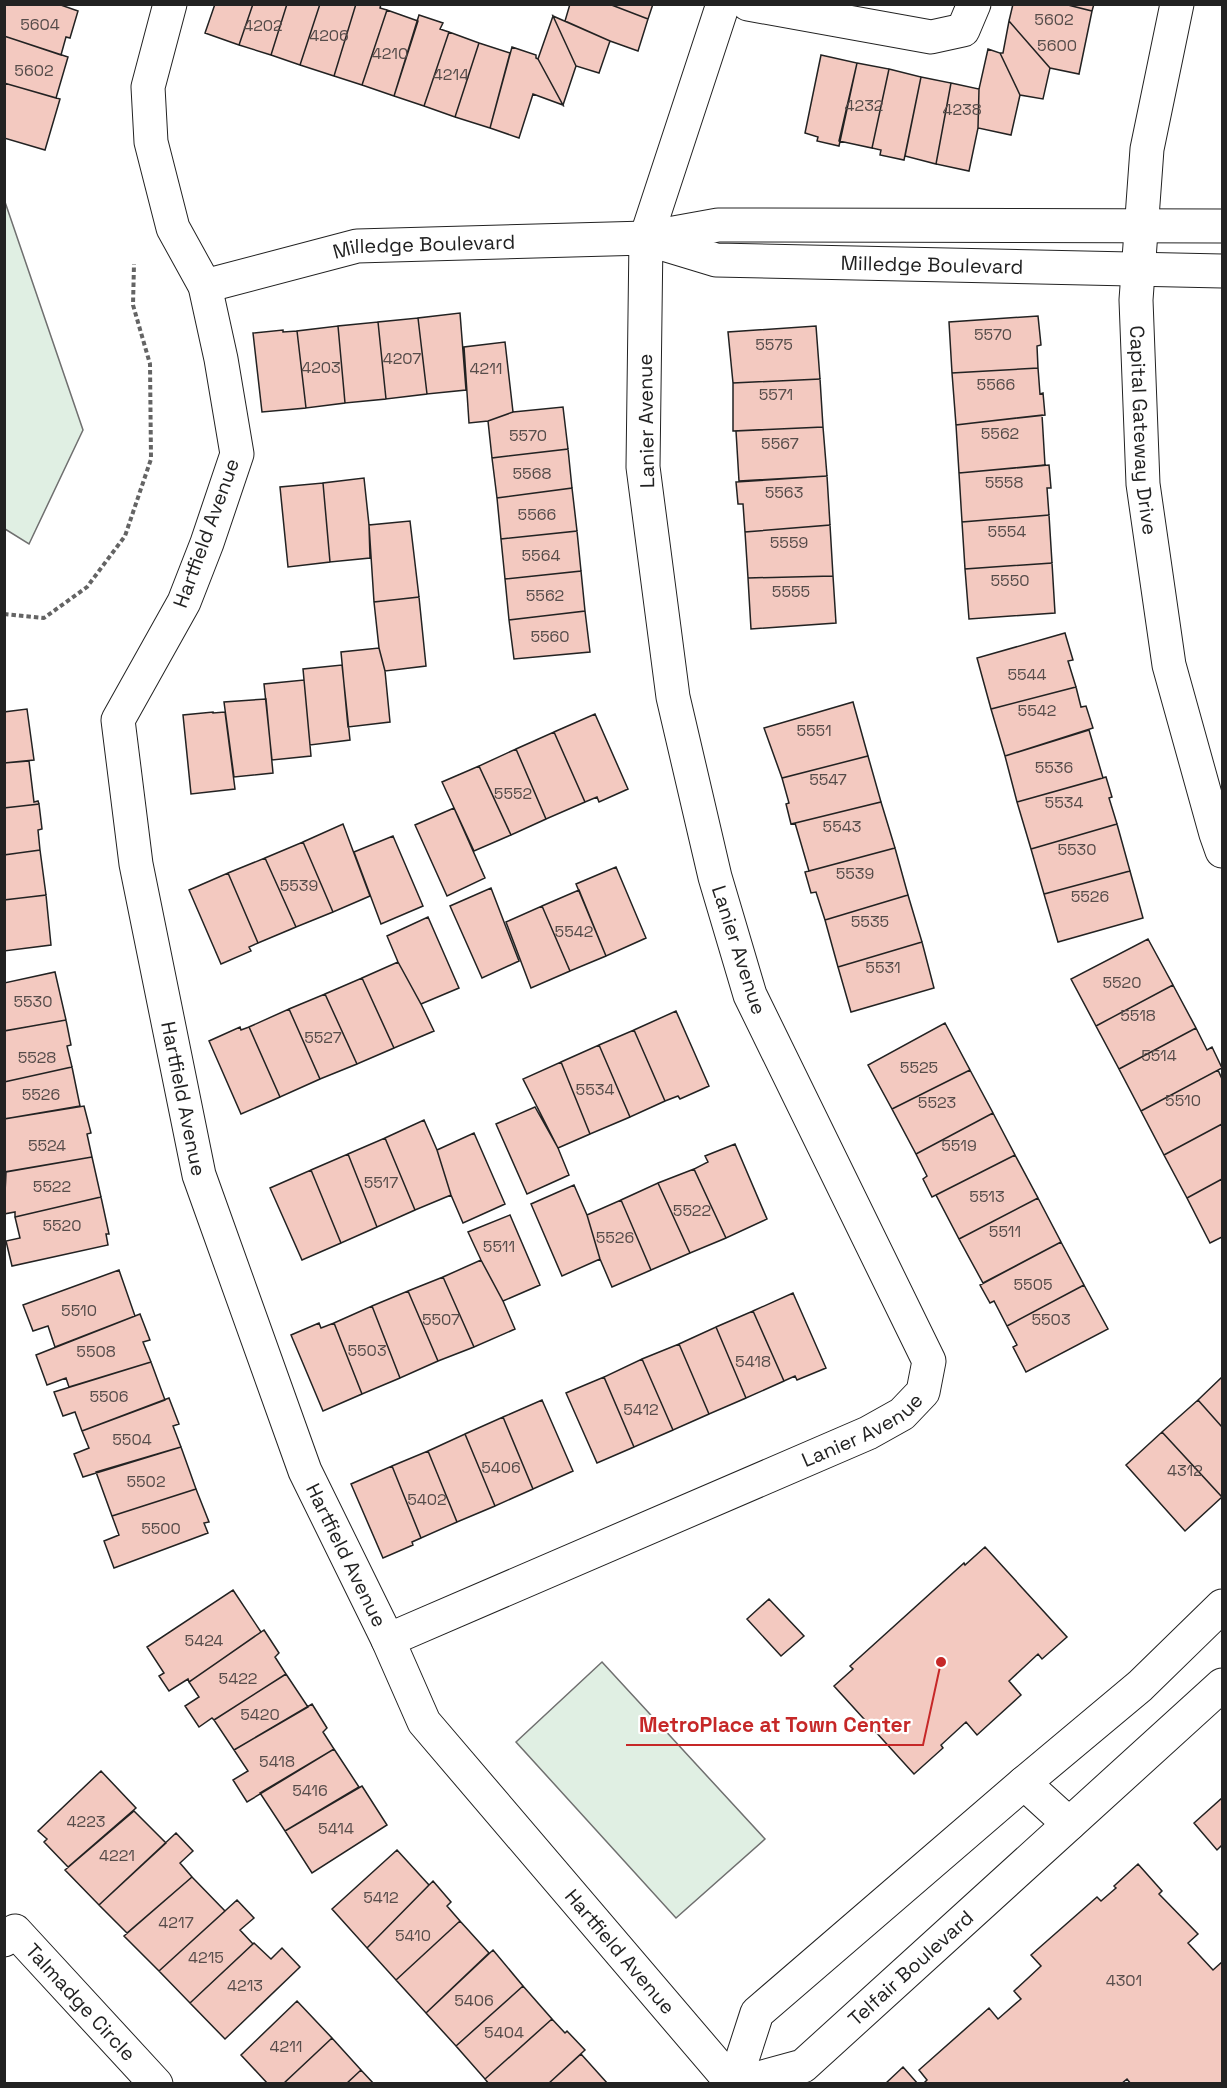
<svg xmlns="http://www.w3.org/2000/svg" width="1227" height="2088" font-family="'Space Grotesk',sans-serif">
	<style>
		.green { fill: #e0efe3; stroke: #6f6f6f; stroke-width: 1.5 }
		.building { fill: #f3c9c0; stroke: #222; stroke-width: 1.5 }
		.lines { fill: none; stroke-linecap: round; stroke-linejoin: round }
		.minor-casing { stroke: #222; stroke-width: 35 }
		.tertiary-casing { stroke: #222; stroke-width: 35 }
		.path { stroke: #646464; stroke-width: 4; stroke-dasharray: 4.5 3; stroke-linecap: butt }
		.minor { stroke: #fff; stroke-width: 33 }
		.tertiary { stroke: #fff; stroke-width: 33 }
		.labels { text-anchor: middle; dominant-baseline: central; stroke-width: 4.5; stroke-linejoin: round; paint-order: stroke }
		.number-label { font-size: 16px; fill: #564c4a }
		.street-label { font-size: 20px; fill: #222; stroke: #fff }
		.leader { fill: none; stroke: #c62828; stroke-width: 2 }
		.callout-dot { fill: #c62828; stroke: #fff; stroke-width: 2 }
		.callout-label { font-size: 21px; text-anchor: middle; font-weight: bold; fill: #c62828; stroke: #fff; stroke-width: 4.5; stroke-linejoin: round; paint-order: stroke }
	</style>
	<rect width="100%" height="100%" fill="#fff"/>
	<path class="green" d="M4 199 83 430 29 544 5 529Z
		M602 1662 765 1839 676 1918 516 1742Z"/>
	<path class="building" d="M4 4H58L78 11 70 38 66 37 61 55 4 36Z
		M215 4H253L239 45 205 33Z
		M253 4H287L271 55 239 45Z
		M287 4H320L300 65 271 55Z
		M320 4H356L334 76 300 65Z
		M356 4H381L380 8 387 10 362 85 334 76Z
		M570 4H609L648 19 638 51 610 41 565 21Z
		M609 4H653L648 19Z
		M1013 4H1064L1092 11 1079 74 1050 68 1009 21Z
		M1064 4H1094L1092 11Z
		M387 10 418 21 394 96 362 85Z
		M419 15 443 23 440 29 449 32 424 106 394 96Z
		M553 16 610 41 599 73 576 66Z
		M553 16 576 66 563 105 538 59Z
		M1009 21 1050 68 1043 99 1020 95 1000 53H1003Z
		M449 32 479 43 455 117 424 106Z
		M4 36 68 57 56 98 4 83Z
		M479 43 510 53 490 128 455 117Z
		M512 47 536 55V58L538 59 563 105 533 94 519 138 490 128Z
		M988 49 1000 53 1020 95 1011 135 978 128 979 89Z
		M821 55 857 63 839 146 817 141 818 137 805 133Z
		M857 63 889 69 872 148 839 141Z
		M889 69 921 77 904 160 880 155 881 150 872 148Z
		M921 77 951 83 936 164 905 156Z
		M4 83 60 99 45 150 4 138Z
		M951 83 979 89 978 128 969 171 936 164Z
		M460 313 466 390 427 394 418 318Z
		M1038 316 1041 345 1037 346 1038 368 952 373 949 322Z
		M418 318 427 394 386 399 378 322Z
		M378 322 386 399 345 403 338 326Z
		M338 326 345 403 306 408 297 331Z
		M816 326 820 379 733 383 728 332Z
		M283 330V332L297 331 306 408 262 412 253 333Z
		M505 342 513 412 488 421 469 423 464 347Z
		M1038 368 1040 394 1043 393 1045 415 956 425 952 373Z
		M820 379 823 427 733 431V383Z
		M563 407 568 449 492 458 488 421 513 412Z
		M1042 415 1045 465 959 473 956 425Z
		M823 427 827 476 739 481 736 431Z
		M568 449 572 488 497 498 492 458Z
		M1049 465 1051 488H1047L1049 515 962 522 959 473Z
		M827 476 830 525 745 532 743 504H738L736 482Z
		M364 478 369 525 370 558 330 562 323 483Z
		M323 483 330 562 288 567 280 487Z
		M572 488 577 531 501 539 497 498Z
		M1049 515 1052 563 965 569 962 522Z
		M410 521 419 597 374 602 369 525Z
		M830 525 833 576 748 578 745 532Z
		M577 531 581 571 505 579 501 539Z
		M1052 563 1055 613 969 619 965 569Z
		M581 571 585 611 509 620 505 579Z
		M833 576 836 623 751 629 748 578Z
		M419 597 426 666 385 671 379 648 374 602Z
		M585 611 590 652 514 659 509 620Z
		M1065 633 1073 660 1068 661 1076 687 991 709 977 658Z
		M379 648 385 671 390 722 348 727 341 652Z
		M342 665 350 740 310 745 303 669Z
		M304 680 311 756 272 760 264 684Z
		M1076 687 1081 707 1086 706 1093 728 1005 756 991 709Z
		M266 699 273 773 234 777 224 702Z
		M853 702 868 756 782 778 764 728Z
		M27 709 34 760 4 763V712Z
		M213 712V713L225 712 235 789 191 794 183 715Z
		M595 714 628 789 599 802 597 797 585 802 554 732Z
		M1089 730 1103 778 1017 802 1005 756Z
		M554 732 585 802 546 819 516 749Z
		M516 749 546 819 511 835 479 766Z
		M868 756 881 802 791 824 786 804 789 803 782 778Z
		M29 761 34 802 38 801 39 804 4 808V763Z
		M479 766 511 835 474 851 442 782Z
		M1106 777 1112 797 1109 798 1117 824 1031 849 1017 802Z
		M881 802 895 848 809 871 795 823Z
		M39 804 42 829 38 830 40 850 4 855V808Z
		M454 808 485 878 447 896 415 825Z
		M343 824 370 896 333 912 303 842Z
		M1117 824 1130 871 1044 894 1031 849Z
		M393 836 423 906 381 924 354 852Z
		M303 842 333 912 296 927 265 858Z
		M895 848 908 895 825 920 816 892 811 893 805 872Z
		M40 850 46 895 4 900V855Z
		M265 858 296 927 258 943 228 873Z
		M616 867 646 938 606 956 576 884Z
		M1130 871 1143 918 1058 942 1044 894Z
		M228 873 258 943 249 947 251 951 221 964 189 890Z
		M491 888 519 961 482 978 450 906Z
		M579 890 606 956 570 971 542 906Z
		M46 895 51 945 4 951V900Z
		M908 895 922 942 838 967 825 920Z
		M542 906 570 971 531 988 506 922Z
		M428 917 459 988 421 1004 398 962 387 936Z
		M1148 939 1173 985 1096 1026 1071 979Z
		M922 942 934 988 851 1012 838 967Z
		M398 962 421 1004 434 1031 394 1048 362 978Z
		M55 972 66 1020 4 1031V983Z
		M362 978 394 1048 357 1064 325 994Z
		M1173 985 1196 1028 1119 1069 1096 1026Z
		M325 994 357 1064 320 1079 289 1009Z
		M289 1009 320 1079 280 1097 249 1027Z
		M676 1011 709 1086 680 1099 678 1096 665 1101 634 1030Z
		M66 1020 71 1045 67 1046 72 1067 4 1082V1031Z
		M945 1023 970 1070 892 1109 868 1065Z
		M240 1027 241 1030 249 1027 280 1097 241 1114 209 1041Z
		M1196 1028 1207 1050 1212 1047 1222 1068 1141 1111 1119 1069Z
		M634 1030 665 1101 630 1117 599 1045Z
		M599 1045 630 1117 590 1134 561 1062Z
		M561 1062 590 1134 558 1148 523 1079Z
		M72 1067 80 1106 4 1119V1082Z
		M970 1070 993 1113 916 1154 892 1109Z
		M1218 1070 1222 1079V1124L1164 1155 1141 1111Z
		M84 1106 91 1133 87 1134 92 1157 4 1172V1119Z
		M535 1107 558 1148 569 1175 527 1194 496 1124Z
		M993 1113 1015 1155 932 1197 923 1179 927 1176 916 1154Z
		M424 1120 437 1150 451 1195 415 1210 385 1138Z
		M1222 1124V1179L1187 1198 1164 1155Z
		M474 1133 505 1204 463 1223 451 1195 437 1150Z
		M385 1138 415 1210 377 1227 348 1154Z
		M735 1144 767 1219 726 1238 694 1169 708 1162 705 1156Z
		M348 1154 377 1227 341 1243 311 1170Z
		M1015 1155 1038 1198 959 1239 936 1195Z
		M92 1157 101 1197 15 1217V1212L4 1214 6 1172Z
		M694 1169 726 1238 690 1253 658 1183Z
		M311 1170 341 1243 302 1260 270 1188Z
		M1222 1179V1237L1210 1243 1187 1198Z
		M658 1183 690 1253 651 1270 621 1200Z
		M574 1185 587 1215 600 1259 562 1276 531 1204Z
		M101 1197 109 1234H106L108 1245 12 1266 6 1241 20 1238 15 1217Z
		M1038 1198 1061 1242 983 1283 959 1239Z
		M621 1200 651 1270 612 1287 600 1259 587 1215Z
		M510 1215 540 1285 503 1301 481 1260 468 1232Z
		M1061 1242 1084 1285 1007 1326 994 1301 990 1303 980 1285Z
		M481 1260 503 1301 515 1329 474 1347 443 1277Z
		M119 1270 135 1316 55 1347 48 1326 33 1331 23 1305Z
		M443 1277 474 1347 438 1361 408 1291Z
		M1084 1285 1108 1329 1026 1372 1013 1347 1017 1345 1007 1326Z
		M408 1291 438 1361 400 1378 372 1306Z
		M793 1293 826 1368 797 1380 795 1376 784 1381 753 1311Z
		M372 1306 400 1378 362 1394 334 1323Z
		M753 1311 784 1381 746 1398 716 1327Z
		M140 1314 150 1340 143 1342 151 1362 69 1387 66 1378 47 1385 36 1355Z
		M319 1323 321 1328 334 1323 362 1394 323 1411 291 1335Z
		M716 1327 746 1398 709 1414 679 1344Z
		M679 1344 709 1414 673 1430 642 1359Z
		M642 1359 673 1430 634 1447 604 1377Z
		M151 1362 165 1400 82 1431 75 1412 63 1416 54 1392Z
		M604 1377 634 1447 597 1463 566 1393Z
		M1222 1377V1427L1198 1400Z
		M169 1398 179 1424 173 1426 181 1447 83 1477 74 1454 89 1448 82 1431Z
		M542 1400 573 1471 533 1489 503 1417Z
		M1198 1400 1222 1427V1497L1162 1432Z
		M503 1417 533 1489 495 1506 465 1434Z
		M1162 1432 1222 1497 1185 1531 1126 1465Z
		M465 1434 495 1506 457 1522 428 1451Z
		M181 1447 196 1489 112 1516 96 1472Z
		M428 1451 457 1522 421 1538 392 1466Z
		M392 1466 421 1538 412 1542 413 1545 383 1558 351 1484Z
		M196 1489 209 1522 204 1523 208 1533 114 1568 104 1541 119 1535 112 1516Z
		M985 1547 1067 1637 1042 1659 1038 1654 1009 1681 1021 1695 977 1735 966 1722 941 1745 943 1748 914 1774 834 1686 853 1669 850 1666 964 1563 965 1565Z
		M233 1590 261 1632 189 1682 188 1679 169 1691 159 1676 164 1673 147 1647Z
		M769 1599 804 1636 781 1656 747 1619Z
		M264 1630 279 1653 275 1657 286 1674 214 1720 212 1718 199 1727 185 1706 199 1697 189 1682Z
		M286 1674 308 1707 234 1750 214 1720Z
		M312 1704 327 1728 323 1732 334 1749 247 1802 233 1780 248 1771 234 1750Z
		M334 1749 359 1787 285 1831 260 1793Z
		M101 1771 136 1808 68 1867 44 1842 47 1839 38 1831Z
		M362 1786 387 1825 312 1873 285 1831Z
		M1222 1798V1848L1221 1846 1217 1850 1194 1823Z
		M134 1811 166 1843 99 1905 65 1870Z
		M176 1833 193 1851 180 1863 192 1877 127 1933 99 1905Z
		M397 1850 429 1885 367 1948 332 1909Z
		M1138 1864 1162 1891 1159 1894 1198 1934 1188 1943 1213 1970 1222 1962V2084H1131L1127 2079 1121 2084H923L927 2080 919 2070 989 2008 998 2019 1021 1999 1014 1991 1041 1966 1031 1955 1097 1897 1101 1901 1116 1888 1114 1886Z
		M192 1877 225 1911 159 1971 124 1936Z
		M433 1881 451 1902 447 1906 460 1921 396 1980 367 1948Z
		M237 1900 254 1918 240 1930 253 1944 190 2003 159 1971Z
		M460 1921 489 1953 426 2013 396 1980Z
		M254 1943 271 1959 282 1948 300 1967 225 2039 190 2003Z
		M493 1950 523 1986 456 2046 426 2013Z
		M523 1986 552 2019 485 2079 456 2046Z
		M297 2001 332 2038 283 2084H268L241 2055Z
		M552 2019 565 2033 567 2031 585 2050 548 2084H489L485 2079Z
		M332 2038 361 2070 346 2084H283Z
		M581 2054 608 2084H548Z
		M903 2067 918 2084H885Z
		M361 2070 374 2084H346Z"/>
	<g class="lines">
		<g class="minor-casing">
			<g id="minor">
				<path id="s1" d="M170 4 148 87 151 142 173 228 205 286 221 359 237 454 207 543 184 602 118 720 136 864 199 1175 305 1471 388 1640 424 1722 733 2084"/>
				<path d="M748 4 931 37 963 30 974 4"/>
				<path id="s2" d="M650 240 716 260 1222 271"/>
				<path id="s3" d="M205 286 357 246 646 238 718 225 1222 226"/>
				<path id="s4" d="M388 1640 868 1433 902 1414 923 1392 929 1361 750 995 715 877 673 697 643 467 646 238 723 4"/>
				<path d="M1024 1783 1069 1824"/>
				<path id="s5" d="M4 1940 15 1931 156 2084"/>
				<path d="M734 2084 757 2013 1024 1783 1140 1686 1222 1606"/>
				<path id="s6" d="M737 2084 803 2066 1222 1685"/>
			</g>
		</g>
		<g class="tertiary-casing">
			<g id="tertiary">
				<path id="s7" d="M1177 4 1147 149 1136 300 1143 484 1169 665 1216 834 1222 851"/>
			</g>
		</g>
		<path class="path" d="M4 614 44 618 87 587 125 536 151 459 150 364 133 305 134 264"/>
		<use href="#minor" class="minor"/>
		<use href="#tertiary" class="tertiary"/>
	</g>
	<g class="labels">
		<g class="number-label">
			<text x="1054" y="19">5602</text>
			<text x="40" y="24">5604</text>
			<text x="263" y="25">4202</text>
			<text x="329" y="35">4206</text>
			<text x="1057" y="45">5600</text>
			<text x="390" y="53">4210</text>
			<text x="34" y="70">5602</text>
			<text x="451" y="74">4214</text>
			<text x="864" y="105">4232</text>
			<text x="962" y="109">4238</text>
			<text x="993" y="334">5570</text>
			<text x="774" y="344">5575</text>
			<text x="402" y="358">4207</text>
			<text x="321" y="367">4203</text>
			<text x="486" y="368">4211</text>
			<text x="996" y="384">5566</text>
			<text x="776" y="394">5571</text>
			<text x="1000" y="433">5562</text>
			<text x="528" y="435">5570</text>
			<text x="780" y="443">5567</text>
			<text x="532" y="473">5568</text>
			<text x="1004" y="482">5558</text>
			<text x="784" y="492">5563</text>
			<text x="537" y="514">5566</text>
			<text x="1007" y="531">5554</text>
			<text x="789" y="542">5559</text>
			<text x="541" y="555">5564</text>
			<text x="1010" y="580">5550</text>
			<text x="791" y="591">5555</text>
			<text x="545" y="595">5562</text>
			<text x="550" y="636">5560</text>
			<text x="1027" y="674">5544</text>
			<text x="1037" y="710">5542</text>
			<text x="814" y="730">5551</text>
			<text x="1054" y="767">5536</text>
			<text x="828" y="779">5547</text>
			<text x="513" y="793">5552</text>
			<text x="1064" y="802">5534</text>
			<text x="842" y="826">5543</text>
			<text x="1077" y="849">5530</text>
			<text x="855" y="873">5539</text>
			<text x="299" y="885">5539</text>
			<text x="1090" y="896">5526</text>
			<text x="870" y="921">5535</text>
			<text x="574" y="931">5542</text>
			<text x="883" y="967">5531</text>
			<text x="1122" y="982">5520</text>
			<text x="33" y="1001">5530</text>
			<text x="1138" y="1015">5518</text>
			<text x="323" y="1037">5527</text>
			<text x="1159" y="1055">5514</text>
			<text x="37" y="1057">5528</text>
			<text x="919" y="1067">5525</text>
			<text x="595" y="1089">5534</text>
			<text x="41" y="1094">5526</text>
			<text x="1183" y="1100">5510</text>
			<text x="937" y="1102">5523</text>
			<text x="47" y="1145">5524</text>
			<text x="959" y="1145">5519</text>
			<text x="381" y="1182">5517</text>
			<text x="52" y="1186">5522</text>
			<text x="987" y="1196">5513</text>
			<text x="692" y="1210">5522</text>
			<text x="62" y="1225">5520</text>
			<text x="1005" y="1231">5511</text>
			<text x="615" y="1237">5526</text>
			<text x="499" y="1246">5511</text>
			<text x="1033" y="1284">5505</text>
			<text x="79" y="1310">5510</text>
			<text x="441" y="1319">5507</text>
			<text x="1051" y="1319">5503</text>
			<text x="367" y="1350">5503</text>
			<text x="96" y="1351">5508</text>
			<text x="753" y="1361">5418</text>
			<text x="109" y="1396">5506</text>
			<text x="641" y="1409">5412</text>
			<text x="132" y="1439">5504</text>
			<text x="501" y="1467">5406</text>
			<text x="1185" y="1470">4312</text>
			<text x="146" y="1481">5502</text>
			<text x="427" y="1499">5402</text>
			<text x="161" y="1528">5500</text>
			<text x="204" y="1640">5424</text>
			<text x="238" y="1678">5422</text>
			<text x="260" y="1714">5420</text>
			<text x="277" y="1761">5418</text>
			<text x="310" y="1790">5416</text>
			<text x="86" y="1821">4223</text>
			<text x="336" y="1828">5414</text>
			<text x="117" y="1855">4221</text>
			<text x="381" y="1897">5412</text>
			<text x="176" y="1922">4217</text>
			<text x="413" y="1935">5410</text>
			<text x="206" y="1957">4215</text>
			<text x="1124" y="1980">4301</text>
			<text x="245" y="1985">4213</text>
			<text x="474" y="2000">5406</text>
			<text x="504" y="2032">5404</text>
			<text x="286" y="2046">4211</text>
		</g>
		<g class="street-label">
			<text stroke="none"><textPath href="#s3" startOffset="224">Milledge Boulevard</textPath></text>
			<text stroke="none"><textPath href="#s2" startOffset="285">Milledge Boulevard</textPath></text>
			<text transform="translate(646 421) rotate(-91)">Lanier Avenue</text>
			<text stroke="none"><textPath href="#s7" startOffset="430">Capital Gateway Drive</textPath></text>
			<text transform="translate(206 533) rotate(-70)">Hartfield Avenue</text>
			<text transform="translate(739 950) rotate(72)">Lanier Avenue</text>
			<text stroke="none"><textPath href="#s1" startOffset="1144">Hartfield Avenue</textPath></text>
			<text stroke="none"><textPath href="#s4" startOffset="519">Lanier Avenue</textPath></text>
			<text stroke="none"><textPath href="#s1" startOffset="1630">Hartfield Avenue</textPath></text>
			<text stroke="none"><textPath href="#s1" startOffset="2116">Hartfield Avenue</textPath></text>
			<text stroke="none"><textPath href="#s6" startOffset="214">Telfair Boulevard</textPath></text>
			<text stroke="none"><textPath href="#s5" startOffset="111">Talmadge Circle</textPath></text>
		</g>
	</g>
	<path class="leader" d="M941 1662L923 1745H626"/>
	<circle class="callout-dot" cx="941" cy="1662" r="6"/>
	<g class="callout-label">
		<text x="775" y="1732">MetroPlace at Town Center</text>
	</g>
	<rect width="1227" height="2088" fill="none" stroke="#222222" stroke-width="12"/>
</svg>
